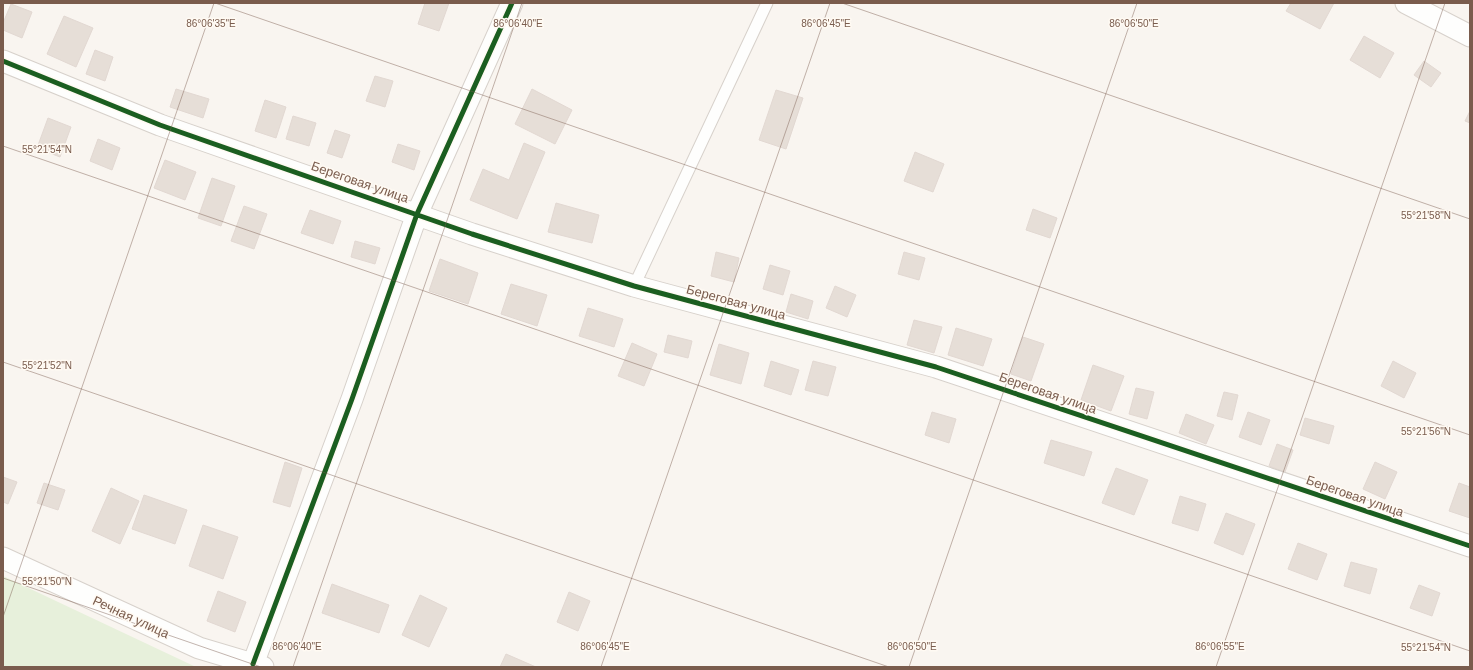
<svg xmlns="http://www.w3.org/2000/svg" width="1473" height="670" font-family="Helvetica,sans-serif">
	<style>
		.green { fill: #e7f0db }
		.building { fill: #e6ded7; stroke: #e2d8d2 }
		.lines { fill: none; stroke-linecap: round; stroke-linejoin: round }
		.lane-casing { stroke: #d7d1cb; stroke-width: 13 }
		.street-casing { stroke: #d7d1cb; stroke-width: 23 }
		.lane { stroke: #fefefd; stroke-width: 11 }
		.street { stroke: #fefefd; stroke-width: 21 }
		.cycleway-casing { stroke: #fffaf3; stroke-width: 8 }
		.cycleway { stroke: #1b5e20; stroke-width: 5 }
		.ticks { fill: none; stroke: #7a5c4d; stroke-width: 1; stroke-opacity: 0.45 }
		.labels { text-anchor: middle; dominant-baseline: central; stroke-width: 3; stroke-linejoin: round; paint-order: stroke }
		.street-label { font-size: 13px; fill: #7a5c4d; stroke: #fffaf3 }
		.ticks-label { font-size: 10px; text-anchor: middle; fill: #7a5c4d; stroke: #fffaf3; stroke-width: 3; stroke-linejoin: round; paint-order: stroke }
	</style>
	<rect width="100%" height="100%" fill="#f9f5f0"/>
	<path class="green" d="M3 576 196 667H3Z"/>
	<path class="building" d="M425 3H449L439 31 418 24Z
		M1291 3H1334L1320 29 1286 11Z
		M11 4 32 12 22 38 3 30V23Z
		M64 16 93 28 76 67 47 54Z
		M1364 36 1394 53 1380 78 1350 60Z
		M95 50 113 57 105 81 86 74Z
		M1424 61 1441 73 1431 87 1414 75Z
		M375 76 393 81 385 107 366 101Z
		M176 89 209 99 203 118 170 107Z
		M532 89 572 110 555 144 515 124Z
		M776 90 803 98 786 149 759 140Z
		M265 100 286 107 276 138 255 131Z
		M1470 111V123L1465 121Z
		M293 116 316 123 309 146 286 139Z
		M48 118 71 127 60 157 37 148Z
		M335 130 350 135 342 158 327 153Z
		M98 139 120 148 112 170 90 161Z
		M524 143 545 152 517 219 470 200 483 169 509 180Z
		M398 144 420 151 414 170 392 162Z
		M915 152 944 164 933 192 904 181Z
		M165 160 196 172 185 200 154 188Z
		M212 178 235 186 221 226 198 218Z
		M556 203 599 215 592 243 548 232Z
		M244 206 267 214 254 249 231 241Z
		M1033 209 1057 218 1050 238 1026 230Z
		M310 210 341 221 333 244 301 233Z
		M355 241 380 248 375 264 351 257Z
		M716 252 739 258 734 282 711 276Z
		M904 252 925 258 919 280 898 274Z
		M440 259 478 273 468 304 429 291Z
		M770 265 790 271 783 295 763 289Z
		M511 284 547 295 537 326 501 314Z
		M835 286 856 295 847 317 826 308Z
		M791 294 813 301 808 319 786 312Z
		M588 308 623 319 614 347 579 336Z
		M914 320 942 327 934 353 907 345Z
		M956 328 992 339 983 366 948 355Z
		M668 335 692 341 688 358 664 352Z
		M1023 337 1044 344 1031 381 1011 374Z
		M632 343 657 354 644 386 618 376Z
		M719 344 749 353 741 384 710 375Z
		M771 361 799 370 791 395 764 386Z
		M813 361 836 367 828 396 805 390Z
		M1393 361 1416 373 1404 398 1381 386Z
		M1093 365 1124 376 1111 411 1081 400Z
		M1136 388 1154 392 1147 419 1129 414Z
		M1224 392 1238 395 1232 420 1217 416Z
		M932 412 956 419 949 443 925 435Z
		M1248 412 1270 420 1261 445 1239 437Z
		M1186 414 1214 425 1206 444 1179 433Z
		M1305 418 1334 426 1329 444 1300 435Z
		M1051 440 1092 452 1084 476 1044 463Z
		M1277 444 1293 450 1285 472 1269 466Z
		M285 462 302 468 290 507 273 502Z
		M1375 462 1397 472 1385 499 1363 489Z
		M1116 468 1148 480 1134 515 1102 503Z
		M3 477 17 482 8 504 3 502Z
		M44 483 65 490 58 510 37 503Z
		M1459 483 1470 487V518L1449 511Z
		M111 488 139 501 120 544 92 531Z
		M144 495 187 510 175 544 132 529Z
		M1180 496 1206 504 1198 531 1172 523Z
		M1226 513 1255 524 1243 555 1214 543Z
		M203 525 238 537 223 579 189 566Z
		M1298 543 1327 554 1317 580 1288 569Z
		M1351 562 1377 569 1370 594 1344 586Z
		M332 584 389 605 379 633 322 613Z
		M1419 585 1440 593 1432 616 1410 608Z
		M218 591 246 602 235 632 207 621Z
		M569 592 590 601 578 631 557 622Z
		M420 595 447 608 429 647 402 635Z
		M506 654 536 667H500Z"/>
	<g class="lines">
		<g class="lane-casing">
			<path id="lane" d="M634 286 767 3"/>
		</g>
		<g class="street-casing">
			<path id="street" d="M1406 3 1470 36
				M3 61 160 125 472 234 634 286 936 367 1470 546
				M3 558 199 648 263 667
				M253 664 352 399 417 214 512 3"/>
		</g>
		<use href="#lane" class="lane"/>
		<use href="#street" class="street"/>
		<g class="cycleway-casing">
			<path id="cycleway" d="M3 61 160 125 472 234 634 286 936 367 1470 546
				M253 664 352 399 417 214 512 3"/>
		</g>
		<use href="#cycleway" class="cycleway"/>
	</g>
	<path class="ticks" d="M215 3 1470 435M842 3 1470 219M3 146 1470 651M3 362 889 667M3 578 261 667M3 617 214 3M293 667 522 3M601 667 830 3M909 667 1137 3M1216 667 1445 3"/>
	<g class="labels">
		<g class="street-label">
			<text transform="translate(360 182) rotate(19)">Береговая улица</text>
			<text transform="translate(736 302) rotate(15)">Береговая улица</text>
			<text transform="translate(1048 393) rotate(19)">Береговая улица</text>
			<text transform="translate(1355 496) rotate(19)">Береговая улица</text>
			<text transform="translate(131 617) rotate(25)">Речная улица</text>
		</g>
	</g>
	<g class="ticks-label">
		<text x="211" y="27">86°06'35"E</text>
		<text x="518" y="27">86°06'40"E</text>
		<text x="826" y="27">86°06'45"E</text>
		<text x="1134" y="27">86°06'50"E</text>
		<text x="47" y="153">55°21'54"N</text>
		<text x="1426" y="219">55°21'58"N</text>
		<text x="47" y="369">55°21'52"N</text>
		<text x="1426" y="435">55°21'56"N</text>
		<text x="47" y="585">55°21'50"N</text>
		<text x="297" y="650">86°06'40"E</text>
		<text x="605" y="650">86°06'45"E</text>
		<text x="912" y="650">86°06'50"E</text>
		<text x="1220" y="650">86°06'55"E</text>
		<text x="1426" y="651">55°21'54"N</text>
	</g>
	<rect width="1473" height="670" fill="none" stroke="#7a5c4d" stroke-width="8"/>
</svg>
